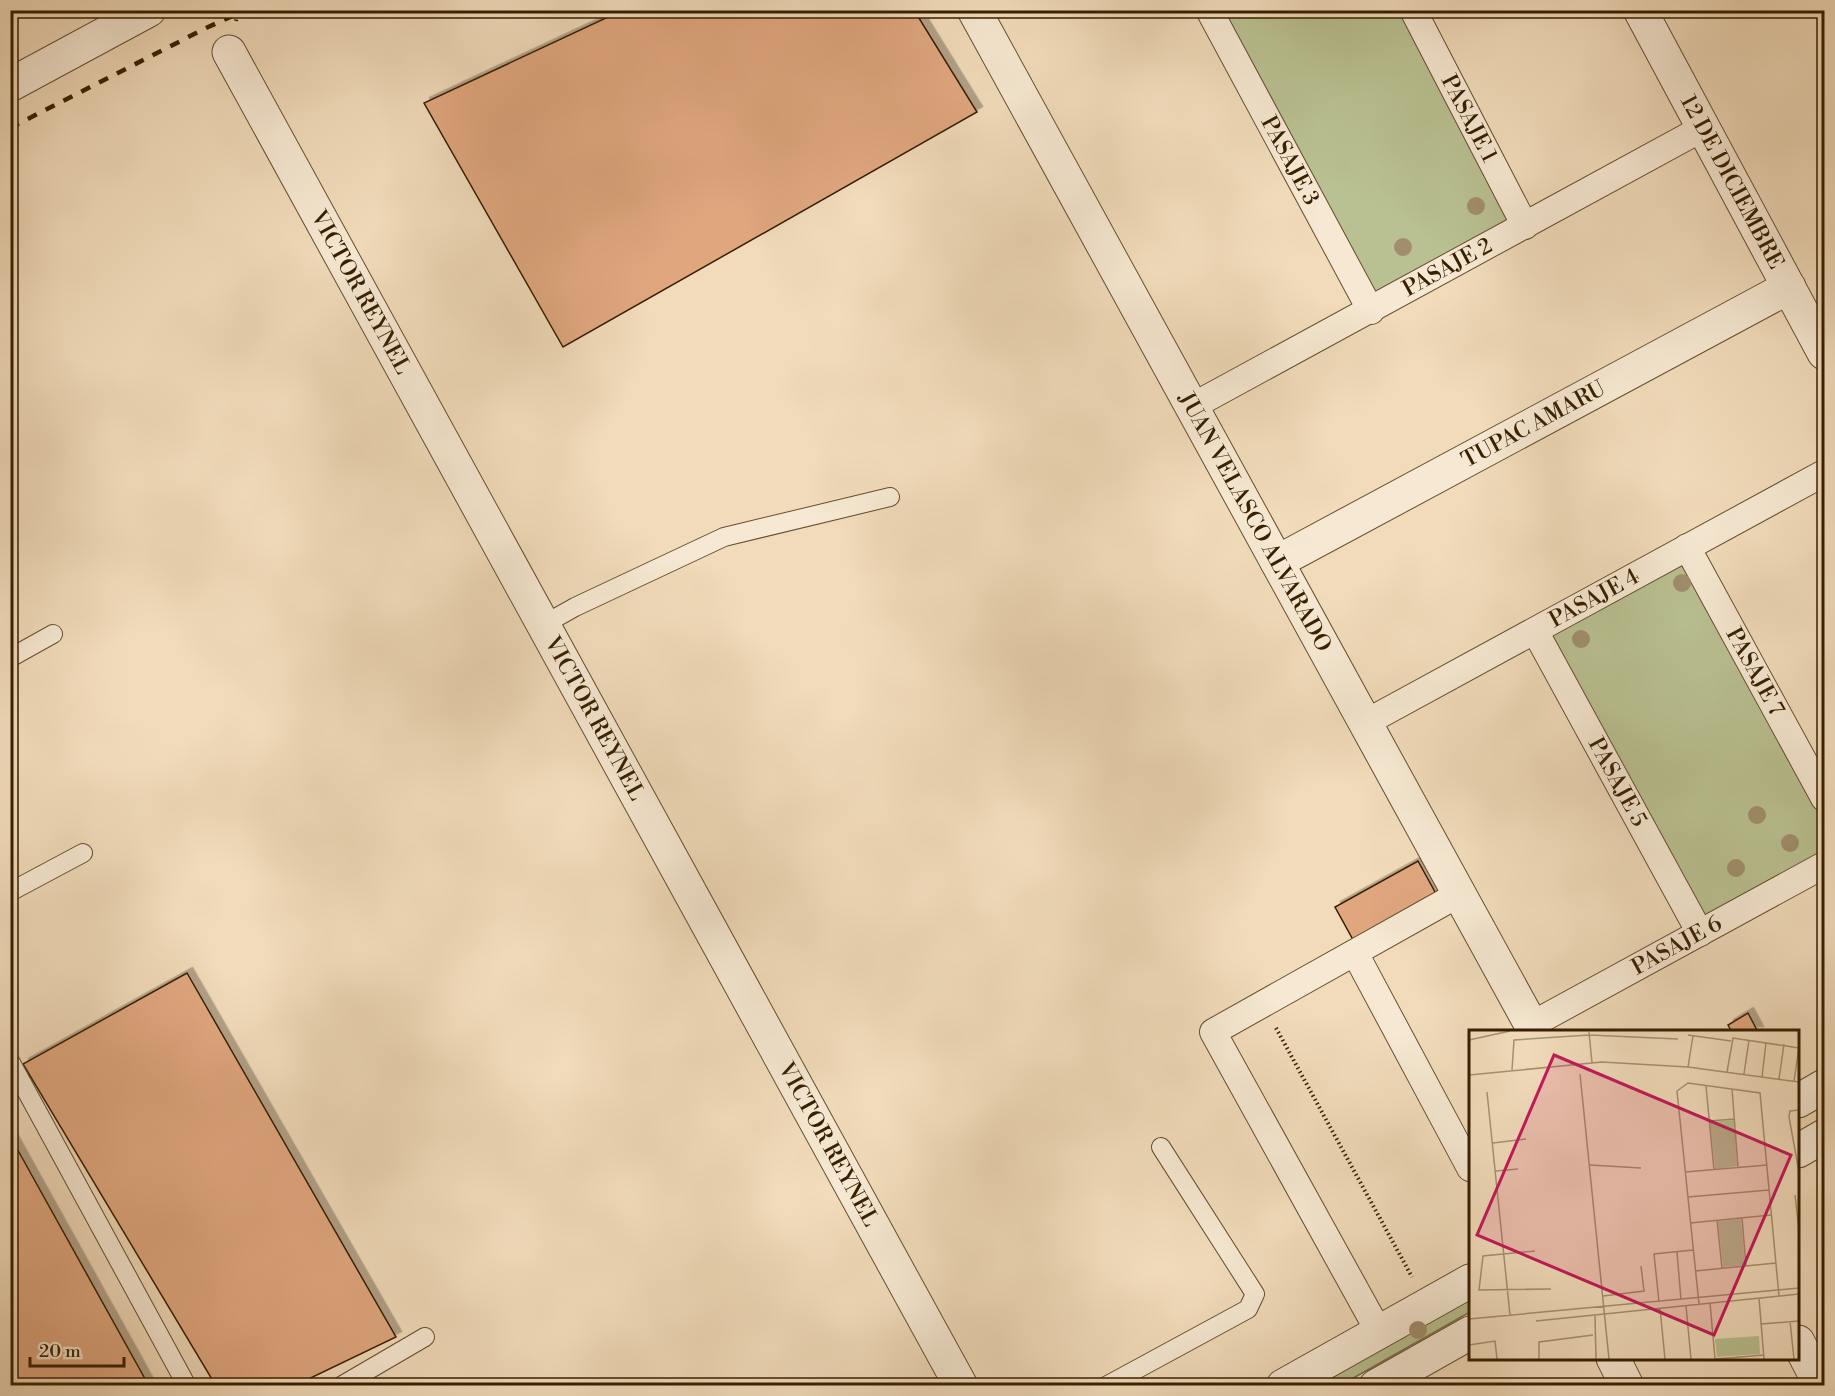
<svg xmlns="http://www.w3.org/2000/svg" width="1835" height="1396" font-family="'Libre Bodoni',serif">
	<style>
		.green { fill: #b9c091; stroke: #787048; stroke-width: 1.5 }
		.building { fill: #e0a77f; stroke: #371f00; stroke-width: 1.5; filter: url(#shadow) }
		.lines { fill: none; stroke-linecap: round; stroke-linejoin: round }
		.service-casing { stroke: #664e2e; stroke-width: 20 }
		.pedestrian-casing { stroke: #664e2e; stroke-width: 28 }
		.minor-casing { stroke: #664e2e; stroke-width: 35 }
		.tertiary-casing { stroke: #664e2e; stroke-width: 35 }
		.path { stroke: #371f00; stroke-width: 4; stroke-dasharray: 1.5 3; stroke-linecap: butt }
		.service { stroke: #f6e8d2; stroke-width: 18 }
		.pedestrian { stroke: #f6e8d2; stroke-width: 26 }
		.minor { stroke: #f6e8d2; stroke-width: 33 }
		.tertiary { stroke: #f6e8d2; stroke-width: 33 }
		.rail { stroke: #371f00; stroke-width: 4.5; stroke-dasharray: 10 10; stroke-linecap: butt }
		.tree { fill: #a08e6c }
		.labels { text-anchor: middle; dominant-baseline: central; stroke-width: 5; stroke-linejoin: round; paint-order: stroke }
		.street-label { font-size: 22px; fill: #371f00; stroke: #f6e8d2 }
		.inset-road { fill: none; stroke: #a79070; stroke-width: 1.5 }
		.view { fill: #c2185b; fill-opacity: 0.15; stroke: #c2185b; stroke-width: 3 }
		.inset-edge { fill: none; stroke: #371f00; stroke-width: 3 }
	</style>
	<defs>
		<filter id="shadow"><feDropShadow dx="5.5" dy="-5.5" stdDeviation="0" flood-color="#0004"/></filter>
	</defs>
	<rect width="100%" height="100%" fill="#f1dbba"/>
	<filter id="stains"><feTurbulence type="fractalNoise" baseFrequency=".00333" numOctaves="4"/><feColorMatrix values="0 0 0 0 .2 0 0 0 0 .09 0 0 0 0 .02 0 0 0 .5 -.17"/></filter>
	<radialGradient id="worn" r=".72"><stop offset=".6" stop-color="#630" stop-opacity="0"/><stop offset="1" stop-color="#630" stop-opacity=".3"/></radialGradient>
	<path class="green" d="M1218 11H1406L1516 222 1375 301Z
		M1687 555 1824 810V856L1704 921 1542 635Z
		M1470 1283V1312L1341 1385 1286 1386Z"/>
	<path class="building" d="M623 10H914L977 112 563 347 424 103Z
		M1418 861 1440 901 1357 947 1335 907Z
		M187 973 396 1337 294 1386H216L23 1064Z
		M1748 1013 1758 1032H1732L1728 1025Z
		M10 1136 149 1386H10Z"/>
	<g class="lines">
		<g class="service-casing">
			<path id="service" d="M543 625 575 607 724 537 890 497
				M10 658 53 634
				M10 892 83 853
				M10 1061 187 1386
				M341 1386 425 1337
				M1106 1386 1248 1309 1255 1294 1161 1147"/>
		</g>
		<g class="pedestrian-casing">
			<g id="pedestrian">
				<path id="s1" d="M1209 10 1371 311"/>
				<path id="s2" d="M1413 10 1525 226"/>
				<path id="s3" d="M1191 407 1703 128"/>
				<path id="s4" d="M1687 547 1824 798"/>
				<path id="s5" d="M1535 631 1700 933"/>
				<path id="s6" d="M1365 723 1824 473"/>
				<path d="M1355 953 1470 1168"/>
				<path id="s7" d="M1531 1025 1824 865"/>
				<path d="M1379 1332 1213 1032 1459 894"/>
			</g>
		</g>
		<g class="minor-casing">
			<g id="minor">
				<path id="s8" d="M974 10 1535 1032"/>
				<path id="s9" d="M1640 10 1824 353"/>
				<path id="s10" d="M229 52 961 1386"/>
				<path id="s11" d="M1277 562 1789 287"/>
				<path d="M1798 1342 1821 1386"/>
				<path d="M1613 1358 1627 1386"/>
			</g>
		</g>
		<g class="tertiary-casing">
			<path id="tertiary" d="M10 85 149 10
				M1798 1101 1824 1086
				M1798 1151 1824 1136
				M1283 1386 1470 1281
				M1376 1386 1470 1333"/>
		</g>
		<path class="path" d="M236 21 239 10
			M1276 1028 1412 1277"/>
		<use href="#service" class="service"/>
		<use href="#pedestrian" class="pedestrian"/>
		<use href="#minor" class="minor"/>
		<use href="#tertiary" class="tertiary"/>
		<path class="rail" d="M10 128 206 28 246 10"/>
	</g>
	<g class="tree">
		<circle cx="1476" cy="206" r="9"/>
		<circle cx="1403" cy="247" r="9"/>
		<circle cx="1682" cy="583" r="9"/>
		<circle cx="1581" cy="639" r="9"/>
		<circle cx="1757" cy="815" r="9"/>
		<circle cx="1790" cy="843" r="9"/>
		<circle cx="1736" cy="868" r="9"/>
		<circle cx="1418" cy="1330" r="9"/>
	</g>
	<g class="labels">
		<g class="street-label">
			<text stroke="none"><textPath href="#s2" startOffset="122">PASAJE 1</textPath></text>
			<text stroke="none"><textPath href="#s1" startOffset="171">PASAJE 3</textPath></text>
			<text stroke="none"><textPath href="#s9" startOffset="195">12 DE DICIEMBRE</textPath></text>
			<text stroke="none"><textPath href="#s3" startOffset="292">PASAJE 2</textPath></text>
			<text stroke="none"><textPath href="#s10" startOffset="274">VICTOR REYNEL</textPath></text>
			<text stroke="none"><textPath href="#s11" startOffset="291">TUPAC AMARU</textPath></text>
			<text stroke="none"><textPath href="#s8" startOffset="584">JUAN VELASCO ALVARADO</textPath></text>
			<text stroke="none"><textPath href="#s6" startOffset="261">PASAJE 4</textPath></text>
			<text stroke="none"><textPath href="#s4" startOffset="142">PASAJE 7</textPath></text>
			<text stroke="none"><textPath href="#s10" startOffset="760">VICTOR REYNEL</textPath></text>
			<text stroke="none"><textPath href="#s5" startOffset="172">PASAJE 5</textPath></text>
			<text stroke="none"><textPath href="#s7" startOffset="166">PASAJE 6</textPath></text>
			<text stroke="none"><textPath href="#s10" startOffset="1246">VICTOR REYNEL</textPath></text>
		</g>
	</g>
	<g transform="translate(1469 1030)">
		<rect width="330" height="330" fill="#f1dbba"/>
		<path d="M265 90 268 136 246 139 241 92ZM272 189 276 235 254 237 249 191ZM290 306 291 324 248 327 246 309Z" fill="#b9c091"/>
		<path class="inset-road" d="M120 2 123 33M219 5 262 11M0 10 41 1M219 37 224 6M43 40 45 10 120 5 209 9M258 42 264 8 330 18M111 44 140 329M275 44 280 10M0 45 133 32 219 37 330 52M293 47 297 13M310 49 315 14M325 51 330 17M237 56 245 140M263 59 269 137M18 62 41 285M330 80 321 81 320 87 330 142M240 91 266 89M24 113 57 109M121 135 172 138M27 141 49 139M216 142 298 135M326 165 330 200M219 167 300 160M273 188 277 236M248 190 253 238M221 193 302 185M66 221 14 226 10 260 82 259M208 222 212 270M226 241 307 233M134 266 175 261 172 236M290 268 295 329M190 272 185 224 224 220M241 273 246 329M230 274 208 61 219 53 291 63 310 266M217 276 222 329M191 278 196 329M126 285 127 329M0 289 330 258M67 291 330 264M321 291 325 329M292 294 330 291M0 315 26 311 28 329M70 329V312L124 305M247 329 295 325"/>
		<path class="view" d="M85 25 322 125 245 305 8 205Z"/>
		<rect width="330" height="330" class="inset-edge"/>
	</g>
	<rect width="1835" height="1396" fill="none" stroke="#f1dbba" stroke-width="36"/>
	<rect x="12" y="12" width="1811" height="1372" fill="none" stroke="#371f00" stroke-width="3"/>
	<rect x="18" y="18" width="1799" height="1360" fill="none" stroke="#371f00" stroke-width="1.5"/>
	<path d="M30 1357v9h94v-9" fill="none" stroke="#371f00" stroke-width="3"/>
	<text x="39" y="1357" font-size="18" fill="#371f00" stroke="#f6e8d2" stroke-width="4.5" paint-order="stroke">20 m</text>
	<rect width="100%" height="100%" filter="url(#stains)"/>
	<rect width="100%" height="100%" fill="url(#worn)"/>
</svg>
